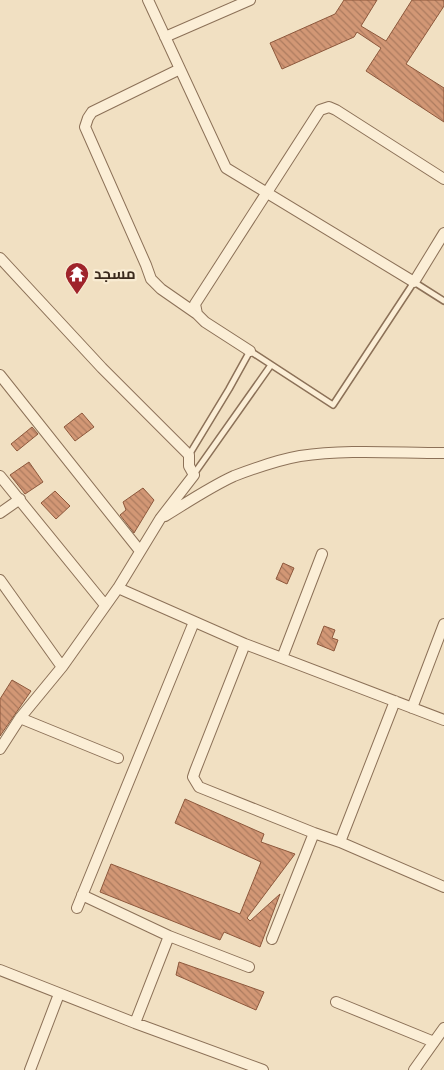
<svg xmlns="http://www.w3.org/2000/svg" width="444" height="1070" font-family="'Crimson Pro',Cairo,serif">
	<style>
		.building { fill: url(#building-back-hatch); stroke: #8d583c }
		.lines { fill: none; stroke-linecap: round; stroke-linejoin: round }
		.service-casing { stroke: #8c7158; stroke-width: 8 }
		.minor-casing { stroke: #8c7158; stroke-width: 12 }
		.service { stroke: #fbeed6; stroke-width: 5 }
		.minor { stroke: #fbeed6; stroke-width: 10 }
		.labels { text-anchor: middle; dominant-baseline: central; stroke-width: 4.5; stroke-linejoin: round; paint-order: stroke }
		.poi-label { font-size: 15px; font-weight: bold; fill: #3b2a1d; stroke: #f8ebd2; text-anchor: start }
	</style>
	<defs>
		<pattern id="building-back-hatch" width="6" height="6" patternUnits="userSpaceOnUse" patternTransform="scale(1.25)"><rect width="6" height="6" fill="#d29775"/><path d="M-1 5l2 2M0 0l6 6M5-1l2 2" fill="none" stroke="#ac7b5f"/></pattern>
	</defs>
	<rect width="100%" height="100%" fill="#f1e0c2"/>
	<path class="building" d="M344 0H377L361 26 386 41 412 0H444V6L406 64 444 88V122L366 71 381 48 357 32 354 37 282 69 270 43 335 14Z
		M82 413 94 427 75 441 64 427Z
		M32 427 38 434 17 451 11 444Z
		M29 462 43 482 25 494 10 475Z
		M143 488 154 500 134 533 120 515 126 510 123 502Z
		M55 491 70 506 56 519 41 503Z
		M283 563 294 568 287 584 276 579Z
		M324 626 335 630 332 638 338 640 334 651 317 644Z
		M12 680 31 691 0 736V699Z
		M185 799 264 834 261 842 295 854 247 918 250 921 280 894 260 947 224 932 220 940 100 892 111 864 240 914 261 862 175 823Z
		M179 962 264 992 256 1010 176 975Z"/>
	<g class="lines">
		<g class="service-casing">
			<path id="service" d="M189 455 229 389 250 351 333 405 414 282 444 301
				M194 474 271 365"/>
		</g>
		<g class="minor-casing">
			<path id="minor" d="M148 0 226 168 414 282 444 233
				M165 37 250 0
				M180 69 92 112 88 118 85 127 146 265 151 279 161 289 197 314
				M0 258 102 368 189 455V466L194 475 160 519 118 588 62 667 20 718 0 749
				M250 351 205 322 197 314 195 304 320 110 329 107 336 110 444 179
				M0 375 140 551
				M0 476 105 605
				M0 513 20 499
				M165 516C188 502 210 487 234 476 255 468 277 460 300 456 347 449 396 453 444 453
				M0 580 62 667
				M118 588 245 644 444 720
				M245 644 195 771 193 777 199 787 314 833 340 842 444 887
				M282 658 322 554
				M412 708 444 624
				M20 718 118 758
				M340 842 395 701
				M82 895 169 936 249 967
				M77 908 194 622
				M272 939 314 833
				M0 970 135 1023 263 1070
				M336 1002 434 1042
				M135 1023 169 936
				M30 1070 59 994
				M414 1070 444 1028"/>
		</g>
		<use href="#service" class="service"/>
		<use href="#minor" class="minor"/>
	</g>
	<defs>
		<g id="temple-pin" transform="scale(1.25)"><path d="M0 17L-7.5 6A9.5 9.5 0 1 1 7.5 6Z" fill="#9f242b" stroke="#f8ebd2"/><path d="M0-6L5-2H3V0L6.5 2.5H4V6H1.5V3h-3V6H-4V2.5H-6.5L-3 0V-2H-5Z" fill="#fff"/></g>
	</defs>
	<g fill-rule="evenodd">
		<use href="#temple-pin" x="77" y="274"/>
	</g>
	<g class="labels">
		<g class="poi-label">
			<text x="94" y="274">مسجد</text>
		</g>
	</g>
</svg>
